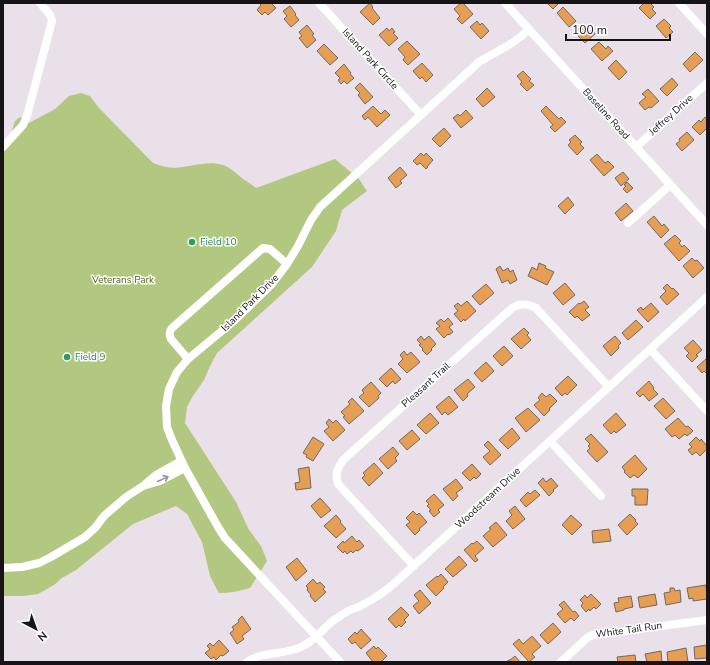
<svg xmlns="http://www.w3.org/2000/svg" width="710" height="665" font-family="'Nunito Sans',sans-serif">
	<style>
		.green { fill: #b2c880 }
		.building { fill: #e59e53; stroke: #726961 }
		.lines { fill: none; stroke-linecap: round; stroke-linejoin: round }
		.minor { stroke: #fff; stroke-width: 8 }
		.oneway { stroke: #979597 }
		.leisure-dot { fill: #2e9e5b; stroke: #fff; stroke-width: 1.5 }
		.labels { text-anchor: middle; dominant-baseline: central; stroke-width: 3; stroke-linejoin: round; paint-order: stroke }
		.street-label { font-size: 10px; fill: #171418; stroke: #fff }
		.leisure-label { font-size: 10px; fill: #27864d; stroke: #fff; text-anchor: start }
		.park-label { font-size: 10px; fill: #4e601e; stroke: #fff }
	</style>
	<rect width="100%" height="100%" fill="#e9e0ea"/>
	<path class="green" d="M81 93 90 96 99 108 153 163C163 167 173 169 183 167 197 165 209 161 223 165 231 168 237 174 243 179 248 182 252 185 256 188L335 159 359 179 367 191 342 210 336 231 312 267 217 353 210 366 204 380 193 396 187 407 185 423 236 502 249 530 261 546 267 561 250 588C240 591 230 593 219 593L214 584 210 576 202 542 187 514 176 506 133 524 76 570 62 578 54 585 38 594 23 596H3V146L10 137 15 121 20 117 29 123 55 109 69 96Z"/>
	<path class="building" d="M259 3H271L276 8 268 15 265 12 262 15 257 10 261 5Z
		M370 3 373 7 372 8 380 18 373 25 360 12Z
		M461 3H463L473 14 462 24 457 19 460 16 454 9Z
		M547 3H559L553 9Z
		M644 3H650L654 7 652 9 656 13 650 19 639 8Z
		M290 6 296 14 295 15 299 20 291 27 284 19 287 16 283 11Z
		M563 7 576 21 569 27 557 13Z
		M664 19 671 26 669 28 673 32 666 38 656 26Z
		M477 21 480 25 482 23 489 31 481 39 470 27Z
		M307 25 314 34 312 35 316 40 307 48 299 38 302 36 299 32Z
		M583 25 589 32 592 30 595 34 585 43 578 36 579 35 576 31Z
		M387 28 389 31 392 28 395 32 393 33 398 38 389 46 379 35Z
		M407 41 420 54 408 65 403 60 405 57 398 49Z
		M599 42 606 49 608 46 613 51 602 61 591 49Z
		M324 44 338 58 330 65 317 51Z
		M695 52 703 60 690 72 683 64Z
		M616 60 627 72 619 80 608 68Z
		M422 63 433 75 426 82 422 77 420 79 413 71Z
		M344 64 351 73 350 74 354 78 347 84 344 81 341 84 338 80 340 78 335 73Z
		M523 71 531 79 529 81 534 85 527 91 520 84 522 82 517 76Z
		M672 78 678 85 667 96 660 89Z
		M360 83 373 97 365 104 358 95 360 93 355 88Z
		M487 88 495 97 483 107 476 99Z
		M648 89 659 101 651 108 649 107 645 110 639 103 646 97 642 94Z
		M373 106 381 114 385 110 390 115 377 127 368 117 365 120 362 116Z
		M546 106 559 119 561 117 566 122 555 132 550 127 553 125 541 111Z
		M466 110 473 118 461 128 453 118 458 114 460 116Z
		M705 117 707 119V128L700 135 692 127 699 120 701 122Z
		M444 128 451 136 440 147 432 139Z
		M687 132 694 140 682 151 676 144 680 141 679 139Z
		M575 135 582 142 580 144 584 148 577 155 568 145 571 142 569 140Z
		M421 153 424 156 426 153 433 160 427 167H428L426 169 420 163 417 165 413 161Z
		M597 154 605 163 608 161 614 167 604 176 590 160Z
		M400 167 407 175 400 181 402 183 396 188 388 178Z
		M623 172 629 179 621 186 615 178Z
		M627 182 633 188 627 193 623 189 626 186 624 185Z
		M568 197 574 205 565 214 558 206Z
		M626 203 633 211 621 221 615 213Z
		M654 216 662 226 664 224 669 230 661 238 647 222Z
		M675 235 681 241 679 243 682 247 684 245 690 251 679 261 664 244Z
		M692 258 695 261 697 260 704 268 693 278 683 266Z
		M539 263 546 266 545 268 554 272 547 285 528 276 532 267 537 270Z
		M500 266 503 271 508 268 510 272 513 270 517 280 510 284 508 280 502 283 496 269Z
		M565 283 575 295 563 305 553 293Z
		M486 284 494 293 480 305 472 296Z
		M667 284 672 289 673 288 679 294 667 305 660 297 666 291 663 288Z
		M467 301 476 311 465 321 464 319 461 322 454 314 458 311 454 306 458 303 461 306Z
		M584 301 589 307 585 310 590 315 582 321 577 316 575 318 569 312 579 303 580 304Z
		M651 303 659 312 648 322 637 310 641 307 643 310Z
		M448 318 453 324 449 327 453 332 449 335 448 334 444 338 436 329 440 326 436 323 441 319 444 322Z
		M636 320 643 327 628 340 622 333Z
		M524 328 529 333 527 335 531 340 521 349 511 339Z
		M421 336 424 340 429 336 436 344 431 349 432 350 427 355 422 350 423 349 419 345 421 344 417 340Z
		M615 336 621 343 618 346 619 348 611 356 603 346Z
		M693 340 702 350 696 355 698 356 692 362 686 356 689 353 684 348Z
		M504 346 513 356 502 366 493 356Z
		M404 351 407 355 411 352 420 362 407 373 398 364 403 359 400 355Z
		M707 358V374L704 371 702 373 697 367Z
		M486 362 494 371 482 382 474 373Z
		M391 368 401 379 395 384 393 381 387 387 379 379Z
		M568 376 577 385 567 395 565 393 562 396 555 388Z
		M468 379 475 387 467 394 468 396 463 401 454 390Z
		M649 381 654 388 653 389 658 394 649 401 643 394 640 397 636 393Z
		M371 382 381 393 378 396 379 398 369 407 359 397 364 393 362 390Z
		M542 393 546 397 550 394 557 401 549 409 550 410 544 416 534 405 540 400 538 398Z
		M449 396 458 407 448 415 445 412 442 415 436 407Z
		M352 398 364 411 349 424 343 417 345 416 341 412 350 404 348 402Z
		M663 398 675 411 666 419 654 406Z
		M528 408 540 420 526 432 515 418Z
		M430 413 439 423 426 434 417 425Z
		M616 413 626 425 616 433 614 431 611 434 603 425Z
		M678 418 686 427 688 426 693 431 687 436 685 434 679 439 675 435 672 437 665 429Z
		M329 419 333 423 336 420 345 430 333 441 324 431 329 427 326 423Z
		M512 428 520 438 508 449 499 440Z
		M412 430 420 439 407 450 399 441Z
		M591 434 608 452 597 462 587 451 590 448 588 446 590 444 585 439Z
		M313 437 324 444 313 461 306 457 307 455 303 453Z
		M696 437 700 441 701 439 707 446V449L700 456 696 452 692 455 688 450 692 447 689 444Z
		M488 441 501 455 490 465 483 457 490 451 484 445Z
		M393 447 399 454 395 458 397 461 388 469 379 459Z
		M635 455 647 469 638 478 634 475 630 478 624 472 625 471 622 467Z
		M374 463 383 473 369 486 362 478 365 475 363 473Z
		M472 464 481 474 476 479 474 477 470 481 462 473Z
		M309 467 311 488 296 490 295 483 300 482 298 469Z
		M543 478 546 482 551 478 558 486 553 490 554 491 549 496 538 483Z
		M456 479 463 488 456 493 458 496 453 501 443 489Z
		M632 489H648L647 505H635V496H632Z
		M535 490 540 495 526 507 520 500 528 492 530 494Z
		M434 494 444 505 438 510 440 512 434 517 429 511 431 510 427 506 429 504 426 501Z
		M320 498 331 510 321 518 311 506Z
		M515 506 525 519 513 529 506 521 512 515 509 511Z
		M413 511 417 515 419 513 427 522 419 529 420 530 415 535 406 525 410 522 406 518Z
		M630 514 636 520 635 521 638 524 627 535 618 525Z
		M336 515 341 521 340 522 346 529 336 538 324 526Z
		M571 515 582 525 572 535 562 525Z
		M496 522 507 535 493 547 483 536 491 529 489 528Z
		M609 529 611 541 593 543 592 531Z
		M352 536 357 542 359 540 364 546 358 551 356 550 353 553 351 551 347 554 345 551 343 553 337 547 343 541 344 543Z
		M477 541 484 548 475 556 478 560 475 562 464 550 472 543 473 544Z
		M459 556 467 565 453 577 445 569Z
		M297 558 307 571 296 581 286 567Z
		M441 574 448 582 443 587 444 588 436 596 426 585 437 576 438 577Z
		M313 579 317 584 320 582 325 587 323 589 326 592 315 602 310 596 311 595 307 590 308 588 306 586Z
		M706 585 707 599 693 601V598L689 599 687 588Z
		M670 588H674L675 591 680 590 681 602 666 605 664 593 670 592Z
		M420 590 431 603 419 614 413 606 419 601 414 595Z
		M591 594 601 604 596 609 594 607 590 611 589 609 586 612 581 606 583 603 580 600 585 595 587 598Z
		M655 594 657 605 640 608 638 597Z
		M631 596 633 607 624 609V610L616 612 614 603 619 602 618 598Z
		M564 601 573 612 575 611 579 616 574 621 571 618 565 623 557 614 563 609 559 605Z
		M401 607 409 615 404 620 406 622 401 627 399 625 396 628 388 619Z
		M242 616 251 629 242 636 244 639 237 644 230 633 234 630 232 627 239 622 238 620Z
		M553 623 561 632 548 644 540 635Z
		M361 629 371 640 361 649 355 642 352 644 348 639 355 632 357 634Z
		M532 636 541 646 532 654 535 657 529 662 513 644 519 639 523 644Z
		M219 640 229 651 223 656 221 655 216 660 214 657 211 659 205 653 210 649 207 646 210 643 213 646Z
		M707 645V658L695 659 694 647Z
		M374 646 376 649 378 647 387 656 382 661 383 662H373L366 653Z
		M686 648 688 662H668L667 652Z
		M661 651 662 662H647L645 654Z
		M635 655 636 662H618L617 657Z
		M515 656 520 662H506L509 660H510Z"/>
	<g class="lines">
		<path class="minor" d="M319 3 421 115
			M505 3 707 225
			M679 3 707 34
			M3 147 23 125 27 116 52 21 50 15 40 3
			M636 147 707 83
			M628 223 670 185
			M650 349 707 411
			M188 359 171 339C169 334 169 332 172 328L263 248 270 249 287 264
			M550 441 601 496
			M181 461 156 475 143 486 160 481 185 468
			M414 566 338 484C335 474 337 469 343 460L511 309C519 303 527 303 536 308L609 387
			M3 568 22 567 39 563 51 557 85 537 95 528 104 516 126 497 143 486
			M247 662C263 651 284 655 301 647 315 641 322 629 334 620 339 617 344 613 350 610 354 608 360 607 364 604 376 598 387 590 397 581L707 297
			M340 662 225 538 218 527 185 468 172 440 167 427 166 406 169 389 177 372 188 359 235 320 271 285 287 264 298 246 311 220 320 207 479 62C496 51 514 45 529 29
			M561 662 588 637 593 635 707 620"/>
	</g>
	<defs><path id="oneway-shaft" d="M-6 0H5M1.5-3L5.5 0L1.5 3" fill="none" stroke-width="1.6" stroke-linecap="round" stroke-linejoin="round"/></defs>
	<use class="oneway" href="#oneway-shaft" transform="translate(163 479) rotate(-25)"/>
	<g class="leisure-dot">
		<circle cx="192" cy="242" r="4"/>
		<circle cx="67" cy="357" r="4"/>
	</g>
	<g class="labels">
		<g class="street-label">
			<text transform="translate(370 59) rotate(48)">Island Park Circle</text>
			<text transform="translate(606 114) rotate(48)">Baseline Road</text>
			<text transform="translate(671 115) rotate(-42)">Jeffrey Drive</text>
			<text transform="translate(250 303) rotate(-45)">Island Park Drive</text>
			<text transform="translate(426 385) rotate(-42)">Pleasant Trail</text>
			<text transform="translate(488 498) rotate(-43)">Woodstream Drive</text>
			<text transform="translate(629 630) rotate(-8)">White Tail Run</text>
		</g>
		<g class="leisure-label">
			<text x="200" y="242">Field 10</text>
			<text x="75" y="357">Field 9</text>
		</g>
		<g class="park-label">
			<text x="123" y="280">Veterans Park</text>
		</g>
	</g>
	<rect width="710" height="665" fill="none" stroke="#171418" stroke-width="8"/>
	<g transform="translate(36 629) rotate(139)" stroke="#ffffff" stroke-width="3" paint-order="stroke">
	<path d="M0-3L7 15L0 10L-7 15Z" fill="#171418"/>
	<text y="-6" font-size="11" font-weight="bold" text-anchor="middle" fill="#171418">N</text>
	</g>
	<path d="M566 34v6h104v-6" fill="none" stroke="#171418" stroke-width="2"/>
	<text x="572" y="34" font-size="12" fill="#171418" stroke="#ffffff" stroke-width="3" paint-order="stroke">100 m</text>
</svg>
